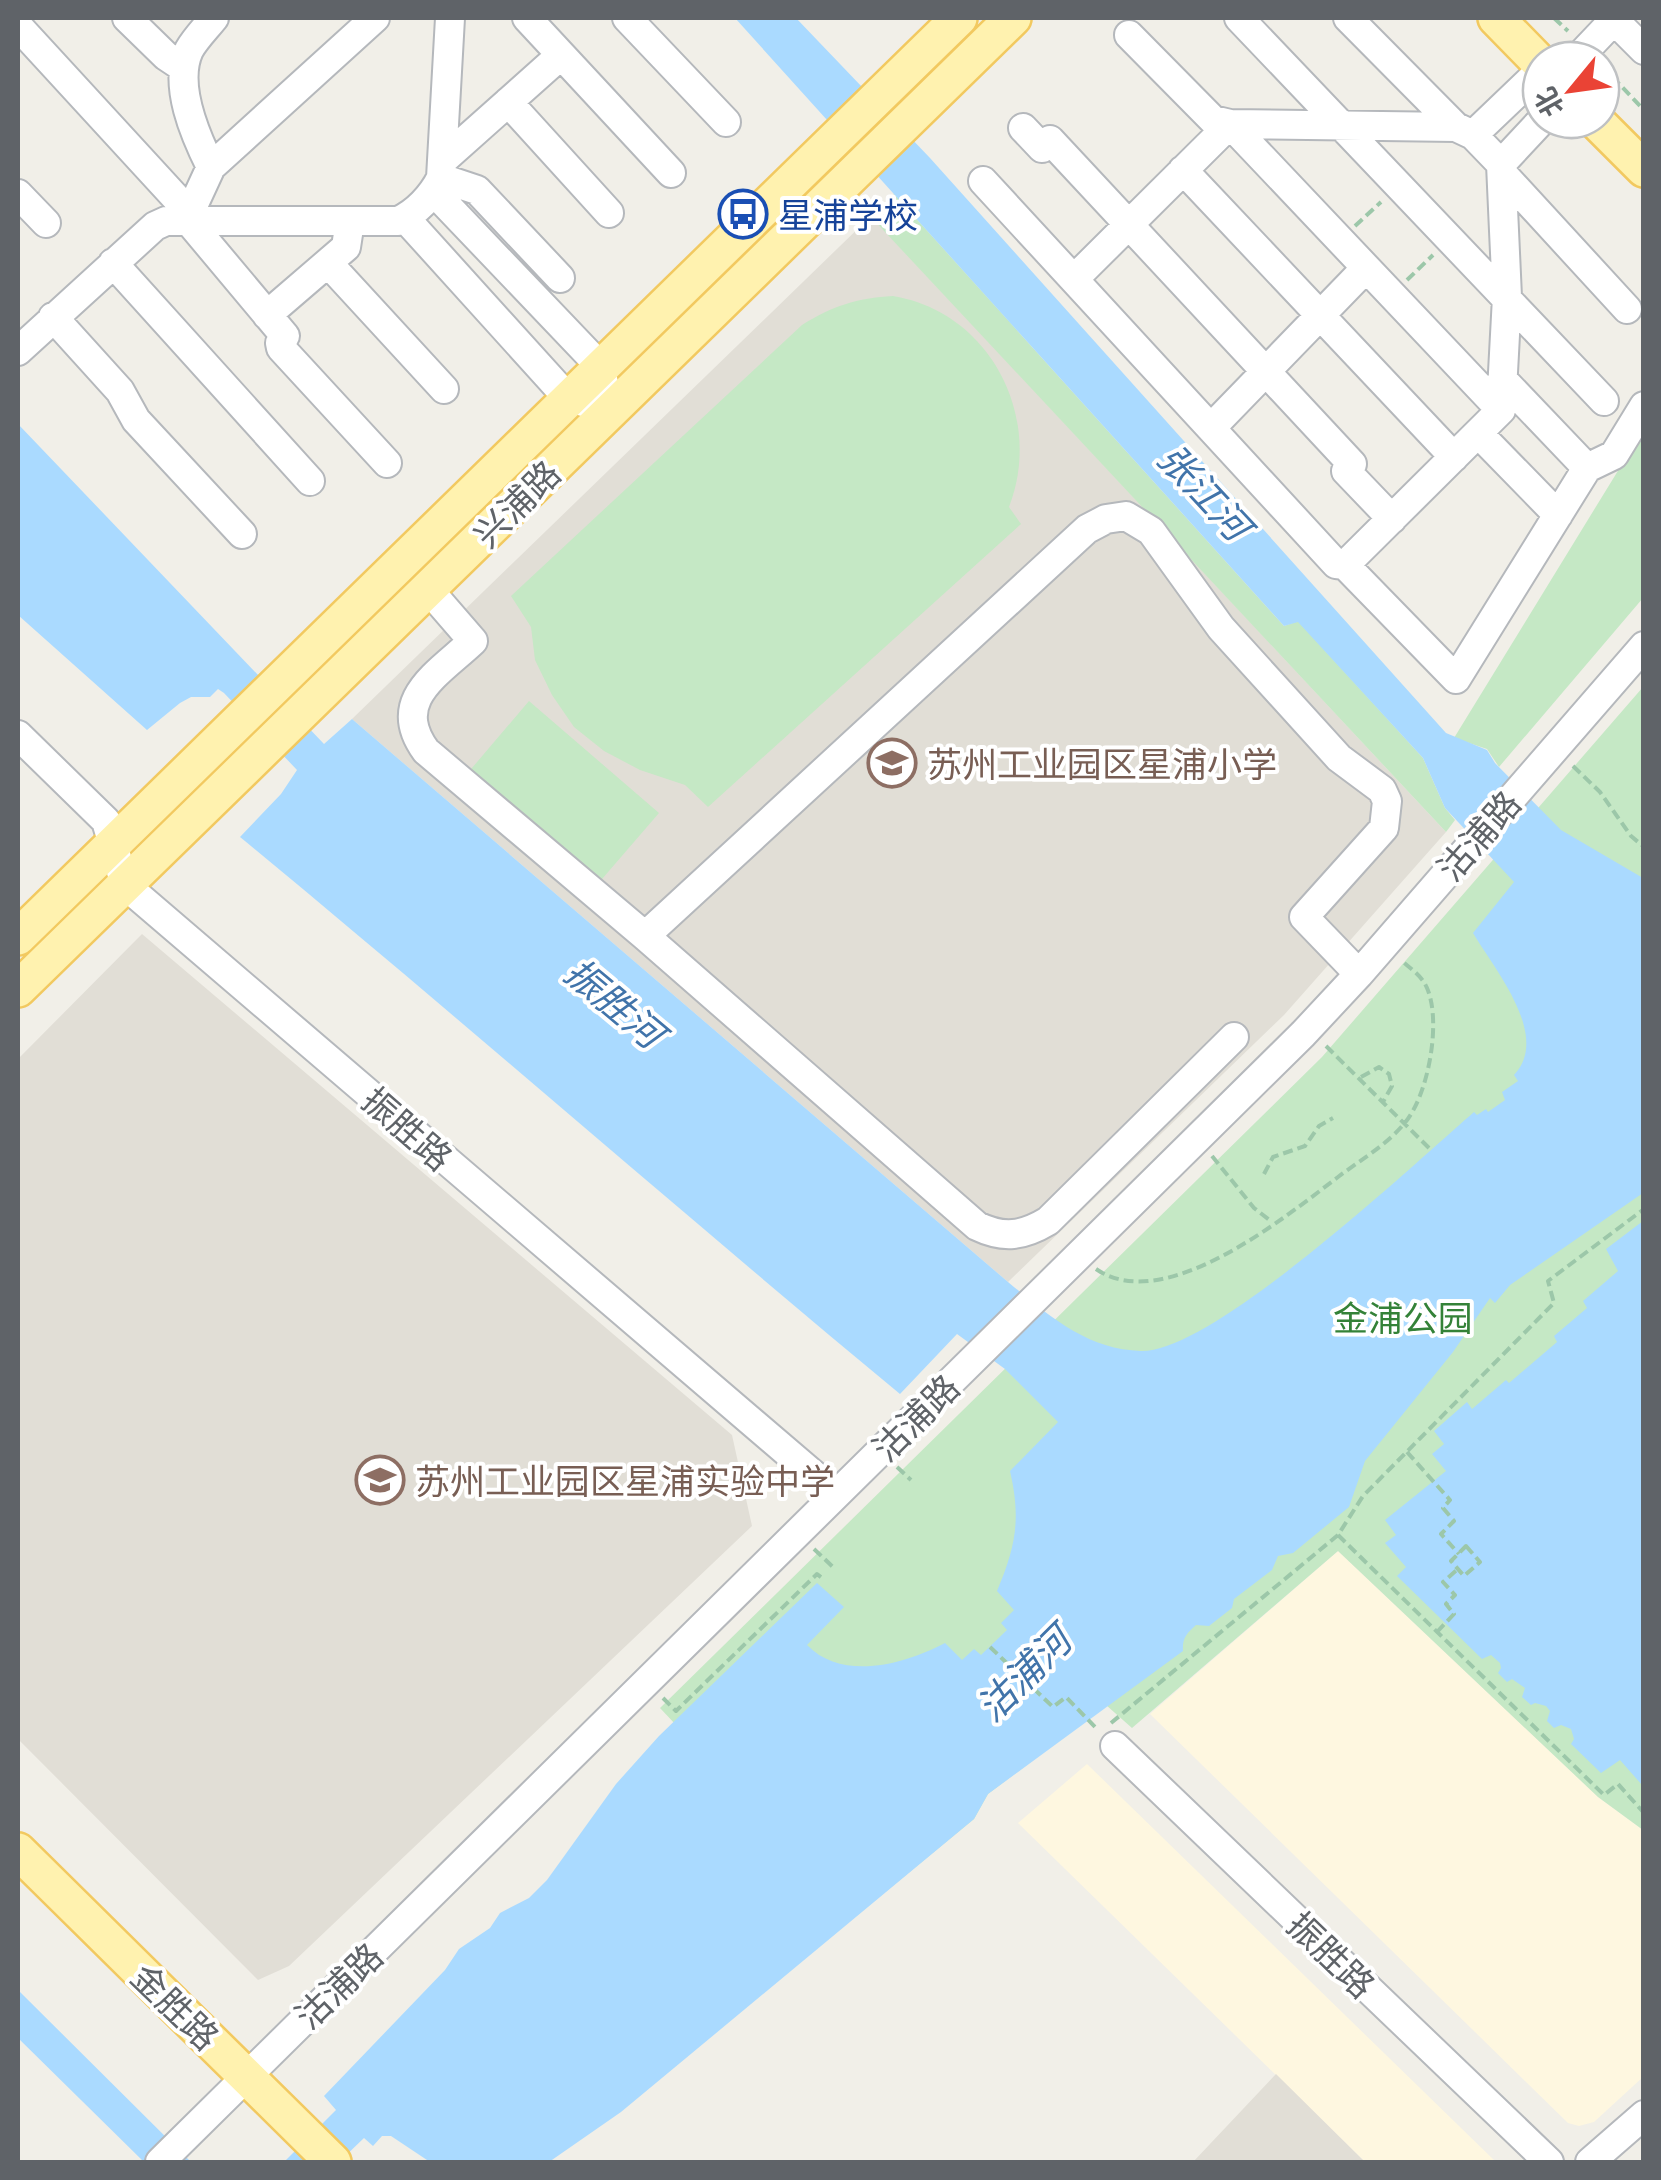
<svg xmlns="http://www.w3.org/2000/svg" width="1661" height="2180" font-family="Barlow,'Noto Sans SC',sans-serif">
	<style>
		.commercial { fill: #fef7e0 }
		.education { fill: #e1ded6 }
		.green { fill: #c5e8c5 }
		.water { fill: #aadaff }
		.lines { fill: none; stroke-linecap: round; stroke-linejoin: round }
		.minor-casing { stroke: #b5b8bc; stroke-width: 32 }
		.major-casing { stroke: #f2c960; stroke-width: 40 }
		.path { stroke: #9cc7a9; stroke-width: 4; stroke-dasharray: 10 5; stroke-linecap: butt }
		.minor { stroke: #fff; stroke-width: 28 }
		.major { stroke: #fff2af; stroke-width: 35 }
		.labels { text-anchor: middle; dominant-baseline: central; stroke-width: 8; stroke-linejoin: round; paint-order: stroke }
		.transit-label { font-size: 35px; fill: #164399; stroke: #fff; text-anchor: start }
		.street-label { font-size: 35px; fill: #5f6368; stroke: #fff }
		.education-label { font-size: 35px; fill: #785e54; stroke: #fff; text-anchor: start }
		.park-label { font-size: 35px; fill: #348238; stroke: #fff }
		.water-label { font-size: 38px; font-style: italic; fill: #4174aa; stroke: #fff }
	</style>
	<rect width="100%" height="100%" fill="#f1efe8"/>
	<path class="commercial" d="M1338 1551 1598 1797 1643 1830V2077L1594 2122 1579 2126 1568 2123 1150 1714Z
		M1087 1764 1496 2162H1365L1018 1823Z"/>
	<path class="education" d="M871 216 1446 832 1284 1015 1008 1282 352 719Z
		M142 934 732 1435 752 1526 289 1966 258 1980 18 1739V1059Z
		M1276 2074 1365 2162H1193Z"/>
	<path class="green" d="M894 194 1284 626 1298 621 1423 758 1445 808 1455 820 1446 832 871 217Z
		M893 296C990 312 1044 417 1009 507L1021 524 708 807 685 785 640 770 604 751 574 727 552 695 535 660 531 627 511 596 802 325C832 306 857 298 893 296Z
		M1643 430V598L1499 767 1487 749 1454 738Z
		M1643 687V1830L1598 1797 1338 1551 1132 1728 1106 1705 988 1794 974 1819 856 1916 660 1708 1322 1057Z
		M529 701 659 813 596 886 466 775Z"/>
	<path class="water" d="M735 18H796L930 158 1446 733 1487 750 1495 763 1561 830 1643 878V1193L1510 1285 1495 1303 1490 1298 1453 1352 1365 1461 1349 1507 1293 1553 1278 1556 1272 1570 1234 1599 1232 1608 1209 1626 1196 1625C1187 1633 1182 1638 1183 1651L988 1794 974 1819 621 2112 549 2162H430L391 2136H382L373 2146 364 2138 339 2162H284L336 2110 324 2096 445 1970 459 1949 490 1928 500 1913 529 1898 547 1880 616 1784 659 1736 817 1583 844 1607 807 1645C843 1682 905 1664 945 1643L962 1660 974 1649 981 1655 1007 1630 1001 1623 1014 1610 997 1591C1016 1546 1021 1519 1010 1471L1058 1422 1005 1369 957 1334 900 1394C678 1210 462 1020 240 837L281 794 297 770 224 693 218 689 210 697H191L180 703 147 730 18 615V424L324 744 352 719 1008 1282C1048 1315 1087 1350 1141 1351 1213 1353 1414 1164 1474 1112L1477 1115 1486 1109 1488 1112 1505 1100 1502 1092 1518 1081 1514 1075C1551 1036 1495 970 1473 933L1514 882 1445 808 1423 758 1298 622 1284 626Z
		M1643 1221 1644 1784 1642 1785 1620 1760 1601 1773 1571 1744 1574 1739 1571 1729 1561 1725 1554 1728 1547 1721 1550 1711 1546 1706 1535 1703 1531 1705 1522 1697 1525 1688 1512 1679 1507 1682 1498 1673 1501 1668 1500 1663 1491 1655 1482 1659 1397 1576 1406 1567 1385 1543 1396 1535 1385 1520 1446 1471 1432 1454 1444 1444 1434 1431 1467 1402 1472 1409 1506 1380 1509 1383 1557 1342 1554 1336 1587 1308 1583 1301 1618 1271 1606 1249Z
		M18 1990 191 2162H144L18 2038Z"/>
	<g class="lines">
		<g class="minor-casing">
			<path id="minor" d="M127 18 166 56 184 68
				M527 18 671 173
				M627 18 726 122
				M1239 18 1604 401
				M1348 18 1456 127
				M1612 18 1644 50
				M18 26 177 199 187 219 285 336 280 343 281 348 387 463
				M1129 35 1213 120 1230 124 1501 410
				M1576 60 1614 20
				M508 102 609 213
				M1023 128 1042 148 1050 140 1352 464 1346 471 1392 519
				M1473 135 1541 70
				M442 161 561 55
				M1501 164 1542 120
				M211 167C195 135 173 85 189 50 195 39 206 28 214 18
				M1183 170 1454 457
				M1502 173 1627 309
				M441 178 477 190 560 278
				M983 181 1336 564 1345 565 1456 679 1587 468 1614 455 1644 406
				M18 194 46 223
				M405 218 567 397 610 410 600 366 434 192
				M187 219 211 167 375 18
				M113 263 310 481
				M328 263 444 389
				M1075 278 1230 124 1456 127 1473 135 1501 164 1507 297 1501 410 1345 565
				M267 315 346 247 350 221
				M53 317 120 391 136 420 242 534
				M18 351 155 226 166 221H398C416 213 432 196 441 178L450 18
				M1502 379 1587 468
				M1211 428 1366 268
				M1478 433 1558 515
				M428 589 473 641C438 674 389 700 426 751L645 936 977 1226C1004 1239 1023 1236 1048 1221L1234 1037
				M18 735 106 821 125 885 836 1494
				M645 936 1087 529 1106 519 1126 516 1151 531 1221 628 1339 758 1382 790 1387 801 1384 828 1304 917 1359 974
				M1115 1746 1549 2162
				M160 2162 1303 1034 1359 974 1644 646
				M1590 2162 1644 2115"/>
		</g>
		<g class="major-casing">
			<path id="major" d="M1496 18 1541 64
				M1595 120 1644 169
				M18 937 959 18
				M18 989 1013 18
				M18 1851 333 2162"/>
		</g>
		<path class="path" d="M1554 18 1568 31
			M1602 66 1644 110
			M1355 226 1381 202
			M1407 280 1433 255
			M1573 766 1600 792 1631 836 1644 847
			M1326 1046 1429 1148
			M1361 1077 1379 1067 1389 1074 1392 1086 1383 1102
			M1212 1156 1254 1208 1272 1222
			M1264 1174 1273 1157 1305 1146 1319 1126 1333 1118
			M1096 1269C1164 1316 1284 1218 1338 1177 1359 1161 1385 1146 1403 1125 1428 1098 1442 1022 1427 988 1422 976 1411 969 1402 961
			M1407 1452 1450 1500 1443 1508 1454 1521 1441 1534 1459 1554
			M897 1467 911 1480
			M1338 1535 1604 1795 1618 1784 1644 1813
			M1466 1546 1480 1562 1464 1576 1451 1561Z
			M814 1549 833 1567
			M1437 1632 1454 1614 1446 1604 1455 1595 1443 1582 1458 1569
			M990 1647 1053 1707 1066 1697 1097 1729
			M663 1698 676 1711 817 1574 822 1578
			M1111 1723 1338 1535 1363 1496 1554 1303 1548 1281 1644 1209"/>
		<use href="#minor" class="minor"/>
		<use href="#major" class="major"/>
	</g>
	<defs>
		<g id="bus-ring" transform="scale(2.5)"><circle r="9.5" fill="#fff" stroke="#1a4fb4" stroke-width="1.5"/><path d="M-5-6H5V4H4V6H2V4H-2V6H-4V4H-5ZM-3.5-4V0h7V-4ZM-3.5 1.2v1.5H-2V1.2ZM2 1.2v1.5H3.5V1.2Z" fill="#1a4fb4"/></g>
		<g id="school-ring" transform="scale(2.5)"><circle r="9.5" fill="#fff" stroke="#8d6e63" stroke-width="1.5"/><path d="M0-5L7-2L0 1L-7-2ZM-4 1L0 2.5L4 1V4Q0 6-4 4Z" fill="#8d6e63"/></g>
	</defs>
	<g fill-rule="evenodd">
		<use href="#bus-ring" x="743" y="214"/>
		<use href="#school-ring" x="892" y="763"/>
		<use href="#school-ring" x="380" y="1480"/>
	</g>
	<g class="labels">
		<g class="transit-label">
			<text x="778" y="214">星浦学校</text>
		</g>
		<g class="street-label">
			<text transform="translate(516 503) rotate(-45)">兴浦路</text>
			<text transform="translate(1478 835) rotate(-49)">沽浦路</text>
			<text transform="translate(408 1128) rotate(41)">振胜路</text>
			<text transform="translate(915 1417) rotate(-45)">沽浦路</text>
			<text transform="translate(1332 1954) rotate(44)">振胜路</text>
			<text transform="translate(338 1985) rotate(-44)">沽浦路</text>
			<text transform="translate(176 2006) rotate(44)">金胜路</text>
		</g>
		<g class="education-label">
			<text x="927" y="763">苏州工业园区星浦小学</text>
			<text x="415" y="1480">苏州工业园区星浦实验中学</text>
		</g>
		<g class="park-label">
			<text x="1403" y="1317">金浦公园</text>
		</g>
		<g class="water-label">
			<text transform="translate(1205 491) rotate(47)">张江河</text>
			<text transform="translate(615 1002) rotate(40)">振胜河</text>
			<text transform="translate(1023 1673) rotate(-45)">沽浦河</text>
		</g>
	</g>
	<rect width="1661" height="2180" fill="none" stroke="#5f6368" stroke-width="40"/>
	<g transform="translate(1571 90) rotate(241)"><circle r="48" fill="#ffffff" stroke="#bfc1c3" stroke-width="2.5"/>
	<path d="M0-8L18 38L0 25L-18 38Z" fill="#ea4335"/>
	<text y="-15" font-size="28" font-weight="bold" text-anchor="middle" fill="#5f6368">北</text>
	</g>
</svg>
